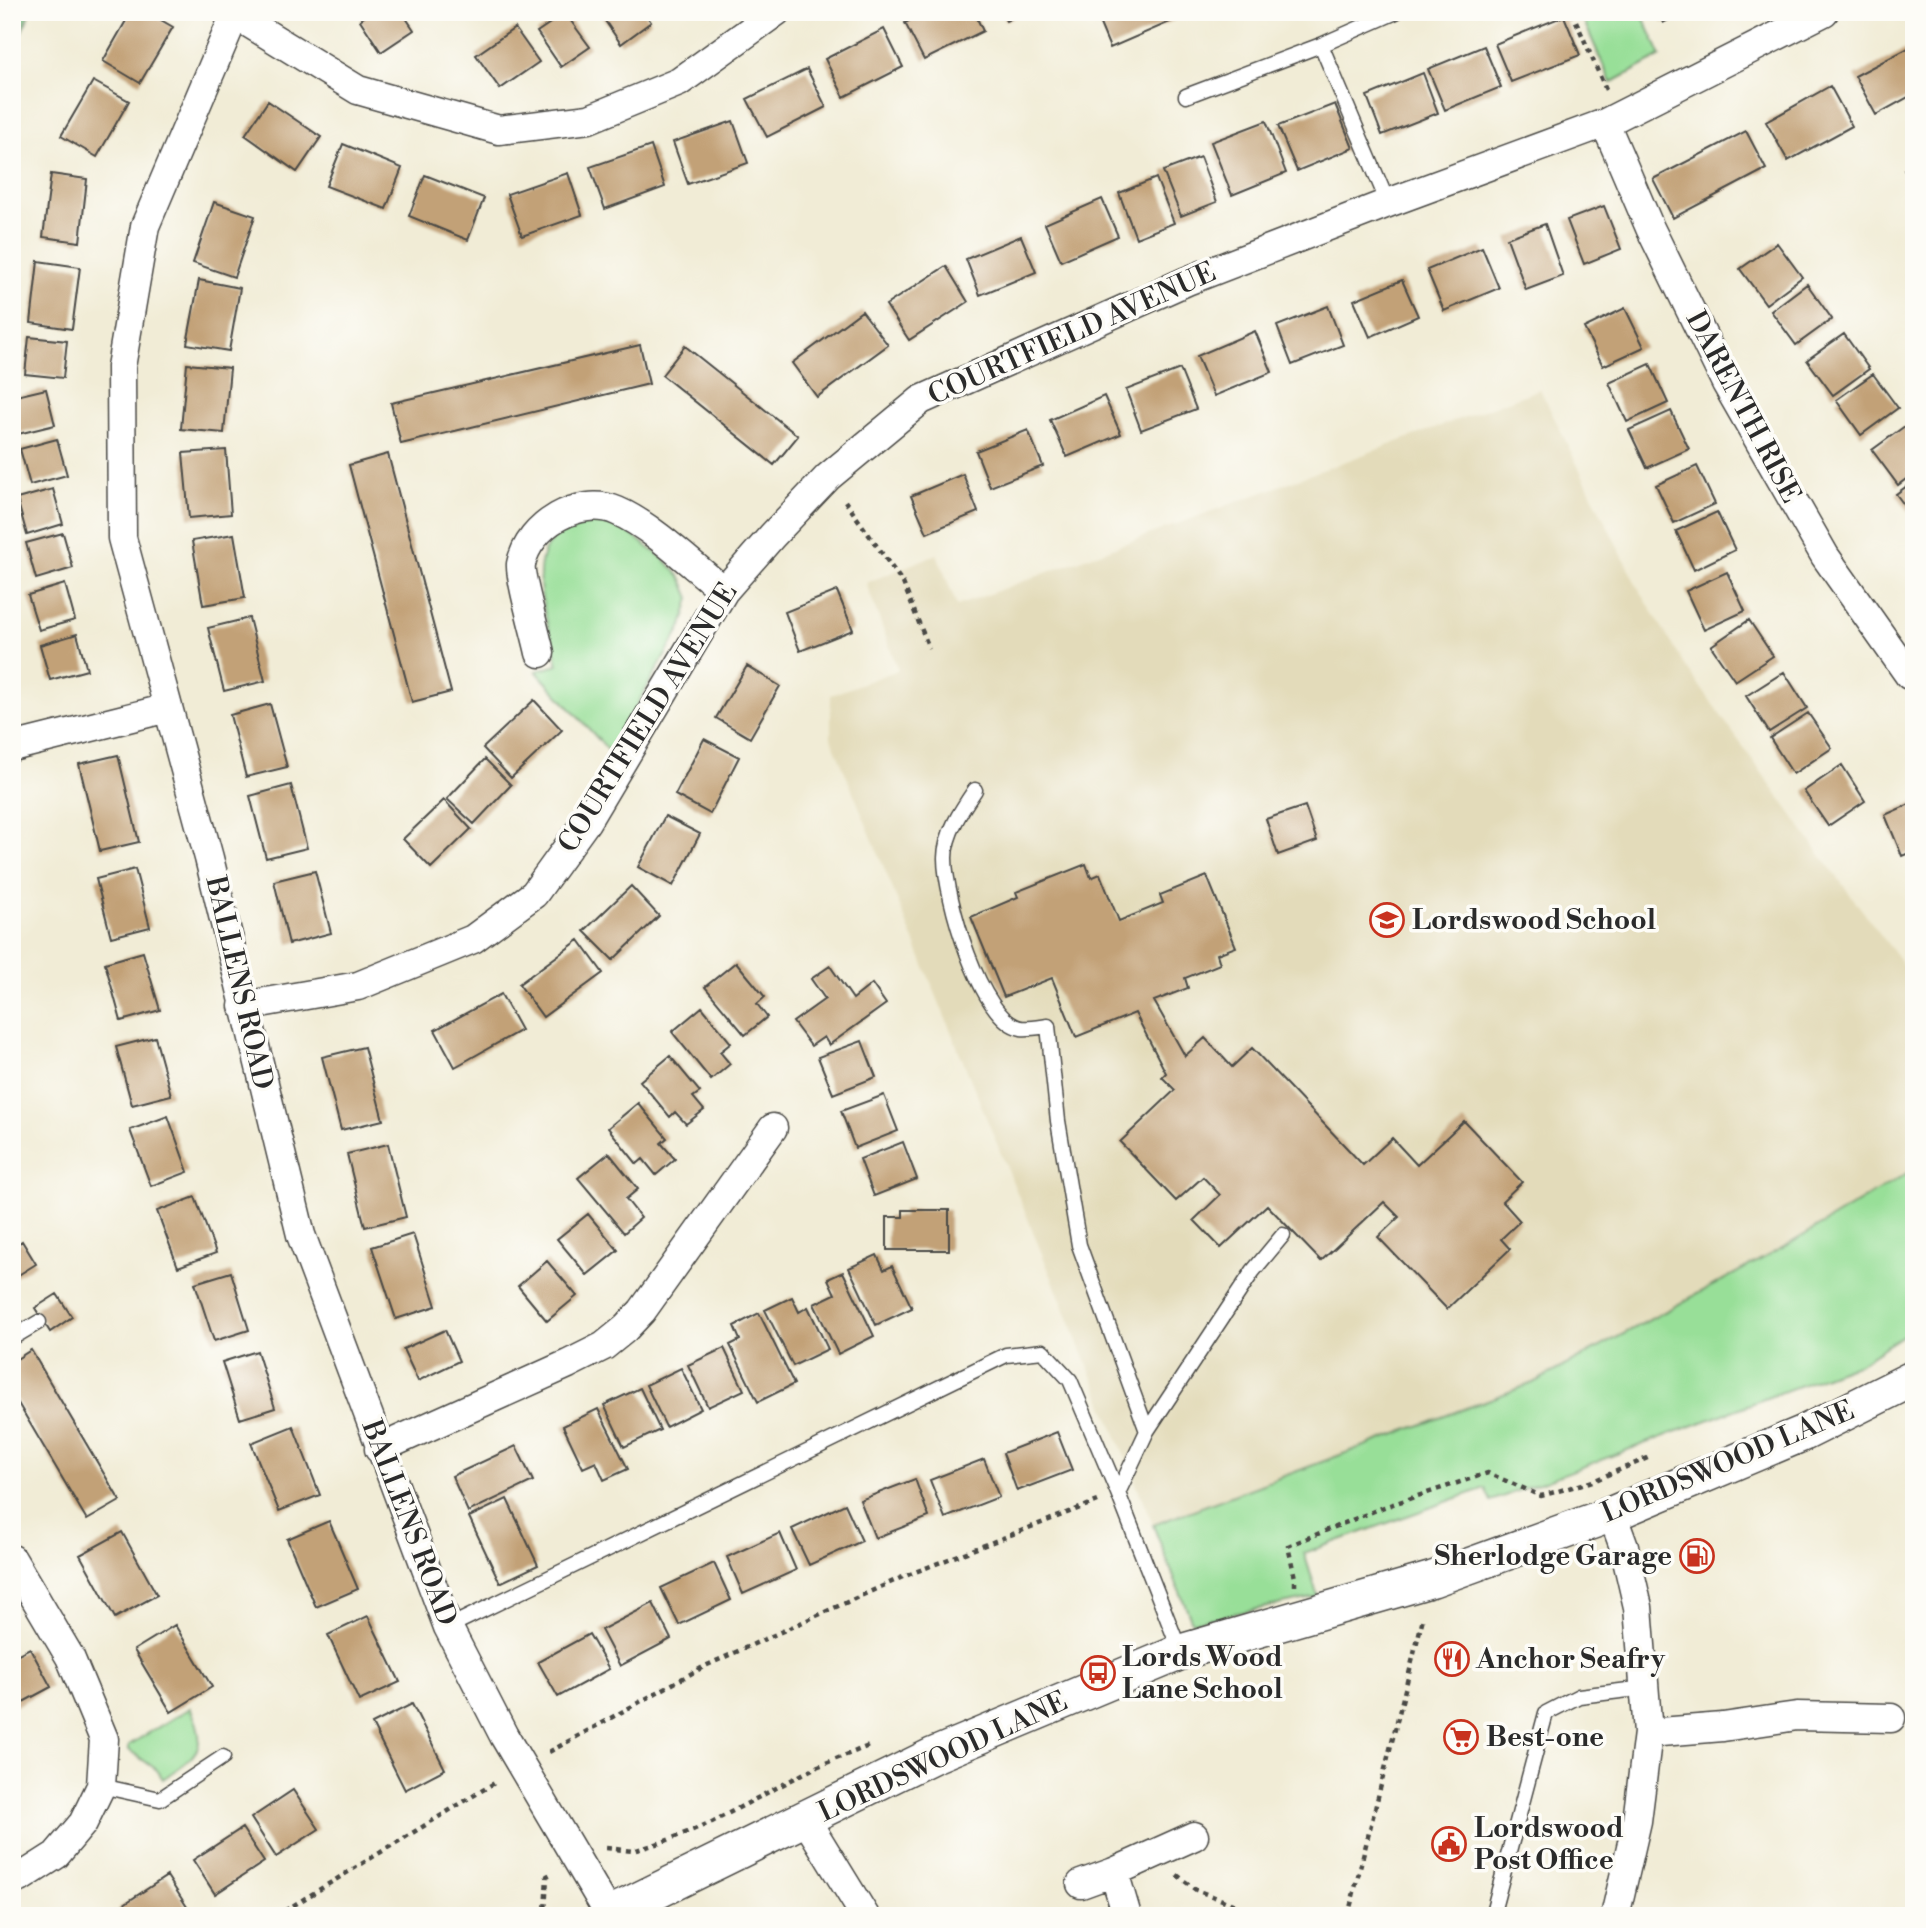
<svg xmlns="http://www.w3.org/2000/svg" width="1926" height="1928" font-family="'Libre Bodoni',serif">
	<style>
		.built { fill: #e3dbba }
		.green { fill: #98df98; stroke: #628562; stroke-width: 2 }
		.forest { fill: #7abe80; stroke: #527456; stroke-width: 2 }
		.building { fill: #c2a177 }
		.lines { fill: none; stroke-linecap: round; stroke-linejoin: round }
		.service-casing { stroke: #494845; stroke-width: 17 }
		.minor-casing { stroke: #494845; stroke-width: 31 }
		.tertiary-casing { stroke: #494845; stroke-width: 38 }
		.path { stroke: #494845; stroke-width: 4.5; stroke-dasharray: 5 5; stroke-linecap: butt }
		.service { stroke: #fff; stroke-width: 14 }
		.minor { stroke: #fff; stroke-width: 28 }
		.tertiary { stroke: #fff; stroke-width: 35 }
		.labels { text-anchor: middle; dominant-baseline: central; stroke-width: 7; stroke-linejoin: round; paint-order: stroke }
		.street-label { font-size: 28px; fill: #2b2b2b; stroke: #fdfcf7 }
		.poi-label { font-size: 28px; font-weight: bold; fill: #2b2b2b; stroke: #fdfcf7; text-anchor: start }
	</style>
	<rect width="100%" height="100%" fill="#fdfcf7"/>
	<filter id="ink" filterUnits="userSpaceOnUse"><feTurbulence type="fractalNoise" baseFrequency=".0143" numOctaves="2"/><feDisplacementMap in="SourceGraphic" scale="14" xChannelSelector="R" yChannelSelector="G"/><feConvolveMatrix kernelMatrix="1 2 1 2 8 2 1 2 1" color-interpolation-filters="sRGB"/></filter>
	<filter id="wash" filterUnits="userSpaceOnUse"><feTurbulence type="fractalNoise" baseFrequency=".00686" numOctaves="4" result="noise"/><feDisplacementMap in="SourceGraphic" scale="28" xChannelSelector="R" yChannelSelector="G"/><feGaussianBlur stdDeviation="1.57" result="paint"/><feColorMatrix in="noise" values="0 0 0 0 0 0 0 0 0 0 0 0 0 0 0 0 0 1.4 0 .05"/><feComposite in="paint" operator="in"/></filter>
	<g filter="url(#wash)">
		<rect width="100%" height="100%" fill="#f1ecd6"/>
		<path class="built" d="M1540 389 1637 586 1686 667 1825 861 1914 979V1169L1786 1246 1533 1383 1153 1525 831 738V695L898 670 866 583 937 554 957 606Z"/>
		<path class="green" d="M1580 12H1641L1661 56 1611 83Z
			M591 518 624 529 665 560 682 579 690 598 682 626 610 752 536 671 558 665C551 632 524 566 553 539 564 528 577 524 591 518Z
			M1914 1169V1328L1860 1363 1491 1501 1485 1488 1304 1553 1318 1597 1192 1622 1153 1525 1533 1383 1786 1246Z
			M190 1708C211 1748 195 1757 163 1779L157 1770 129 1750V1745Z"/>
		<path class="forest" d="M12 12H31L12 51Z"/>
		<g id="blocks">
			<path class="building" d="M131 12H147L173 27 140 83 103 61Z
				M371 12H402L414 30 381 52 360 20Z
				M599 12H644L651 22 621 44Z
				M925 12H974L983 31 924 60 905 23Z
				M1001 12H1024L1006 21Z
				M1095 12H1175L1177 19 1110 48Z
				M1657 12H1684L1663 23Z
				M565 13 590 47 561 67 537 32Z
				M1564 16 1580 55 1511 82 1495 44Z
				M515 28 539 62 500 89 476 55Z
				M884 29 903 67 844 97 825 59Z
				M1484 46 1501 87 1445 110 1428 69Z
				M1912 46 1914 94 1876 115 1855 76Z
				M807 69 826 107 767 137 747 99Z
				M1423 73 1438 113 1382 135 1367 96Z
				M93 81 129 101 97 157 61 136Z
				M1830 86 1852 126 1788 161 1766 122Z
				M268 101 321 137 297 172 245 135Z
				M1335 104 1353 148 1297 171 1278 126Z
				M733 121 748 163 688 184 673 142Z
				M1266 121 1286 173 1232 195 1211 142Z
				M1746 131 1766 169 1673 218 1653 179Z
				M343 144 402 168 386 209 326 186Z
				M651 146 665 187 605 209 590 167Z
				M1200 157 1217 202 1181 216 1163 171Z
				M1914 165V188L1904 170Z
				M568 173 582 215 522 236 507 194Z
				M51 174 87 179 80 242 43 237Z
				M425 175 484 198 468 240 409 216Z
				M1156 178 1174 223 1136 238 1119 193Z
				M1102 199 1118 236 1061 261 1045 224Z
				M214 202 255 216 234 277 193 263Z
				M1604 206 1621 249 1584 264 1567 220Z
				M1545 224 1563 276 1526 290 1507 238Z
				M1021 236 1036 272 980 295 966 259Z
				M1777 243 1802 277 1766 304 1740 269Z
				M1482 247 1499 288 1444 311 1427 270Z
				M38 261 80 267 72 329 31 323Z
				M946 266 968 302 909 340 886 305Z
				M199 280 240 288 229 351 187 344Z
				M1402 280 1418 316 1370 337 1354 300Z
				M1807 284 1832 319 1796 345 1771 311Z
				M1328 306 1343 345 1292 365 1277 326Z
				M1625 308 1644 347 1603 366 1584 328Z
				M862 311 888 345 817 397 792 363Z
				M1255 331 1272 372 1214 396 1197 356Z
				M1844 334 1869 369 1833 395 1807 360Z
				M29 337 67 341 63 378 25 374Z
				M640 345 649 384 401 444 391 403Z
				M685 346 798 436 774 465 662 375Z
				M187 364 230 368 224 433 181 429Z
				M1650 364 1668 403 1627 422 1609 383Z
				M1180 369 1196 409 1141 430 1126 390Z
				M1873 374 1898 408 1861 435 1836 400Z
				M46 389 55 425 18 434 12 411V397Z
				M1104 396 1121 434 1067 457 1050 420Z
				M1671 411 1689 449 1647 468 1629 430Z
				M1909 423 1914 429V473L1898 485 1872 450Z
				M1028 430 1043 466 990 487 976 451Z
				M57 439 67 475 30 485 20 449Z
				M226 450 231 514 189 518 183 453Z
				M388 454 451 692 412 702 349 465Z
				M1697 466 1715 504 1674 523 1656 485Z
				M963 474 978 512 927 533 911 496Z
				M1914 481V518L1896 494Z
				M53 489 63 524 27 535 17 499Z
				M1717 512 1735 550 1694 570 1676 531Z
				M63 533 73 568 36 579 26 543Z
				M234 534 245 598 203 605 192 541Z
				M1727 572 1745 611 1704 630 1686 591Z
				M65 584 75 620 39 630 28 595Z
				M837 591 853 630 800 651 785 612Z
				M249 618 265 681 224 691 208 628Z
				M1749 620 1773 656 1735 681 1711 646Z
				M77 634 87 670 50 680 40 645Z
				M747 666 780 686 750 738 716 718Z
				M1784 672 1807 708 1769 732 1746 696Z
				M534 700 562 730 511 778 483 748Z
				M270 704 287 767 246 777 230 715Z
				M1808 713 1832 748 1793 774 1770 738Z
				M704 739 739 757 710 814 675 795Z
				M118 755 139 842 100 851 79 764Z
				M485 759 511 785 474 824 447 799Z
				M1842 765 1865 801 1828 826 1804 791Z
				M291 785 307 848 266 858 250 796Z
				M444 800 471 829 431 868 403 839Z
				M1914 802V851L1902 856 1885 815Z
				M1305 806 1317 841 1278 855 1266 819Z
				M665 816 700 834 673 886 638 867Z
				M1086 864 1091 878 1100 874 1119 921 1163 903 1160 895 1207 876 1236 947 1217 954 1220 964 1185 978 1188 988 1154 1001 1185 1056 1205 1038 1232 1067 1252 1048 1363 1165 1392 1138 1417 1165 1464 1121 1522 1182 1502 1201 1520 1221 1501 1239 1510 1249 1447 1309 1378 1237 1399 1217 1384 1202 1321 1261 1267 1205 1221 1248 1194 1220 1220 1195 1203 1177 1176 1201 1120 1142 1175 1090 1162 1077 1166 1073 1135 1013 1076 1037 1052 978 1004 997 971 917 1018 897 1016 892Z
				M135 869 150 927 111 937 96 879Z
				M315 871 331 933 289 944 274 881Z
				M631 886 659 916 613 960 584 931Z
				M579 940 603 973 543 1017 519 984Z
				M143 952 160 1010 121 1021 105 963Z
				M736 962 765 997 757 1004 767 1017 745 1035 705 987Z
				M830 966 853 999 872 984 886 1004 829 1045 824 1037 811 1046 793 1022 825 999 811 979Z
				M501 994 521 1030 455 1067 435 1030Z
				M702 1007 731 1043 720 1052 730 1064 711 1080 672 1032Z
				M155 1037 171 1095 132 1105 116 1047Z
				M862 1041 876 1077 833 1094 818 1057Z
				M364 1047 383 1120 341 1130 322 1057Z
				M670 1056 700 1092 693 1097 704 1110 686 1124 675 1112 670 1117 640 1081Z
				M884 1095 898 1131 855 1148 841 1111Z
				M638 1103 667 1138 661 1143 675 1159 656 1175 643 1159 637 1164 608 1128Z
				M168 1116 188 1172 151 1186 130 1130Z
				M903 1142 917 1179 874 1196 860 1159Z
				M388 1144 406 1217 365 1227 347 1154Z
				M609 1153 638 1189 626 1199 641 1218 624 1233 578 1178Z
				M195 1197 216 1253 178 1267 157 1211Z
				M903 1210H949V1250H887V1217H903Z
				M588 1214 618 1250 587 1275 557 1239Z
				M413 1234 436 1306 396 1319 372 1247Z
				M22 1241 36 1264 12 1279V1248Z
				M877 1255 884 1270 892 1266 912 1308 876 1325 849 1268Z
				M547 1261 577 1296 547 1321 518 1286Z
				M231 1272 249 1330 214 1341 195 1283Z
				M843 1272 874 1336 838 1354 814 1304 835 1294 828 1279Z
				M57 1294 72 1317 50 1332 35 1308Z
				M792 1297 799 1312 808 1307 828 1349 793 1366 765 1310Z
				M759 1313 794 1384 758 1402 730 1345 740 1340 734 1326Z
				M445 1330 459 1361 418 1381 403 1349Z
				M724 1348 744 1390 708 1407 688 1365Z
				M31 1350 120 1501 87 1520 12 1393V1362Z
				M257 1351 275 1408 240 1419 222 1362Z
				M681 1368 701 1409 666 1427 646 1385Z
				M640 1388 660 1430 624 1447 604 1405Z
				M598 1409 628 1469 604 1480 596 1462 583 1468 563 1426Z
				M293 1426 320 1495 279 1511 251 1443Z
				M1057 1432 1072 1470 1017 1491 1003 1453Z
				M516 1446 533 1481 468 1512 452 1476Z
				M984 1459 999 1497 945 1518 930 1480Z
				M915 1479 929 1517 875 1538 860 1500Z
				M507 1499 538 1565 500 1583 469 1517Z
				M845 1504 862 1541 809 1565 792 1529Z
				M329 1521 358 1589 316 1607 287 1539Z
				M122 1532 157 1595 115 1618 80 1555Z
				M780 1533 796 1570 743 1594 727 1557Z
				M714 1563 731 1600 679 1625 661 1588Z
				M653 1603 671 1639 620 1666 601 1630Z
				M368 1616 400 1682 359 1701 328 1635Z
				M175 1625 212 1687 171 1712 134 1650Z
				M589 1634 609 1669 558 1697 538 1662Z
				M30 1648 51 1687 12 1708V1657Z
				M412 1704 445 1769 405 1790 372 1724Z
				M293 1790 319 1829 276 1857 251 1818Z
				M242 1828 264 1862 215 1894 193 1860Z
				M167 1876 189 1910 181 1916H123L118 1908Z"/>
		</g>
	</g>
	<g filter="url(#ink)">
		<use href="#blocks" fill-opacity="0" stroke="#494845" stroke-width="2"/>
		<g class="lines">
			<g class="service-casing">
				<path id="service" d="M1321 45 1388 203
					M1186 96 1321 45 1396 12
					M975 790C962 809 945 834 945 858 945 896 980 1020 1021 1028 1029 1029 1040 1027 1048 1026L1058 1121 1079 1245 1147 1431
					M12 1338 39 1322
					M1118 1493 1147 1431 1253 1271 1283 1235
					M448 1627 1006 1355 1043 1351 1070 1380 1118 1493 1180 1651
					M101 1786 160 1799 223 1757
					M1492 1916 1546 1713 1579 1696 1645 1688"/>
			</g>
			<g class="minor-casing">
				<path id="minor" d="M236 12 145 226 121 367 122 538 209 858 301 1235 448 1627 504 1736 609 1914
					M234 14 358 90 499 130 589 119 679 82 776 12
					M1605 123 1650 228 1726 383 1825 556 1909 675
					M540 653C537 638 519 575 521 564 529 525 579 495 617 511 652 526 693 566 724 591
					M12 747 168 708
					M243 1006 358 986 473 939 534 894 586 822 724 591 772 536 828 477 921 400 1187 281 1388 203 1605 123 1824 12
					M379 1449 568 1364 604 1346 625 1329 642 1311 773 1128
					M1612 1514 1624 1547 1638 1607 1648 1733 1637 1821 1615 1916
					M12 1559 70 1657 104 1739 101 1786 83 1823 56 1855 20 1878 12 1880
					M1648 1733 1723 1727 1797 1716 1891 1718
					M806 1820 865 1916
					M1081 1884 1114 1872
					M1127 1916 1114 1872 1194 1836"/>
			</g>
			<g class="tertiary-casing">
				<path id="tertiary" d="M606 1916 932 1756 1181 1652 1433 1579 1612 1514 1804 1433 1914 1378"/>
			</g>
			<path class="path" d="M1572 12 1606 90
				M845 501 903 583 929 648
				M1295 1586V1578L1288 1546 1384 1507 1488 1473 1541 1496 1593 1481 1650 1457
				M549 1752 705 1666 905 1576 1098 1501
				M606 1848 633 1851 663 1842 712 1822 816 1767 871 1745
				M1177 1875 1196 1890 1264 1916
				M276 1916 496 1782
				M541 1916 545 1913 547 1876 551 1874
				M1348 1916 1423 1618"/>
			<use href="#service" class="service"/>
			<use href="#minor" class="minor"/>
			<use href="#tertiary" class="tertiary"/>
		</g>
	</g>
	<defs>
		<g id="school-ring" transform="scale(1.75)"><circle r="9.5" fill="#fdfcf7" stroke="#c8321e" stroke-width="1.5"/><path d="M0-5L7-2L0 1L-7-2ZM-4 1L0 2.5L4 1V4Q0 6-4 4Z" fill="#c8321e"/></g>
		<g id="fuel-ring" transform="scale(1.75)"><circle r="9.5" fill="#fdfcf7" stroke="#c8321e" stroke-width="1.5"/><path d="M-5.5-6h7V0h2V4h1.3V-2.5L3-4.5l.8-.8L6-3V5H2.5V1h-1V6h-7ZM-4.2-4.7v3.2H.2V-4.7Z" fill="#c8321e"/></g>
		<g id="restaurant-ring" transform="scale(1.75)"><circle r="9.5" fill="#fdfcf7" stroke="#c8321e" stroke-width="1.5"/><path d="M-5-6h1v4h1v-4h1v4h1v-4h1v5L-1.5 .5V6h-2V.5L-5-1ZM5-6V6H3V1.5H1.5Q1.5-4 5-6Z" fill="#c8321e"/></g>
		<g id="bus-ring" transform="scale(1.75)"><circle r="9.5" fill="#fdfcf7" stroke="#c8321e" stroke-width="1.5"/><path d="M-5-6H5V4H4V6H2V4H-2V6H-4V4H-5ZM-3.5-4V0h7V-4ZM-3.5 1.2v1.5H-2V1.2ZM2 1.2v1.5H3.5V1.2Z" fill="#c8321e"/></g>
		<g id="supermarket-ring" transform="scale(1.75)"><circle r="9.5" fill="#fdfcf7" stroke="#c8321e" stroke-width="1.5"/><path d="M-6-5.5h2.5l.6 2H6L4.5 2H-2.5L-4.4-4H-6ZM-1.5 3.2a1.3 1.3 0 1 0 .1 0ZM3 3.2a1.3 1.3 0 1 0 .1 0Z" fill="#c8321e"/></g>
		<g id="civic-ring" transform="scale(1.75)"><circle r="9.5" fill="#fdfcf7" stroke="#c8321e" stroke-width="1.5"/><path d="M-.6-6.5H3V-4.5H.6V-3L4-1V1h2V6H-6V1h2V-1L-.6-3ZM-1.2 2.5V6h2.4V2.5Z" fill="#c8321e"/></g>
	</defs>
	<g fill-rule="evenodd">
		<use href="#school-ring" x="1387" y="920"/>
		<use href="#fuel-ring" x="1697" y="1556"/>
		<use href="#restaurant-ring" x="1452" y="1659"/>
		<use href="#bus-ring" x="1098" y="1673"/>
		<use href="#supermarket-ring" x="1461" y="1737"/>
		<use href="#civic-ring" x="1449" y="1844"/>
	</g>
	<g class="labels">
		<g class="street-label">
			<text transform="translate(1072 334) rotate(-24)">COURTFIELD AVENUE</text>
			<text transform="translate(1743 407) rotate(62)">DARENTH RISE</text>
			<text transform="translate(648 718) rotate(-58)">COURTFIELD AVENUE</text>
			<text transform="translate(239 983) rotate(77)">BALLENS ROAD</text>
			<text transform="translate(1728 1462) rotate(-23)">LORDSWOOD LANE</text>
			<text transform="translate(409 1523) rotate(69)">BALLENS ROAD</text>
			<text transform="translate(943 1757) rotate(-25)">LORDSWOOD LANE</text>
		</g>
		<g class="poi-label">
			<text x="1412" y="920">Lordswood School</text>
			<text x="1672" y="1556" text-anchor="end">Sherlodge Garage</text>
			<text x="1122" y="1657">Lords Wood<tspan x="1122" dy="32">Lane School</tspan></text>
			<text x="1476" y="1659">Anchor Seafry</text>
			<text x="1486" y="1737">Best-one</text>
			<text x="1474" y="1828">Lordswood<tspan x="1474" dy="32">Post Office</tspan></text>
		</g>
	</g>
	<rect width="1926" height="1928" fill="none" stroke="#fdfcf7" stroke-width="42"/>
</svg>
